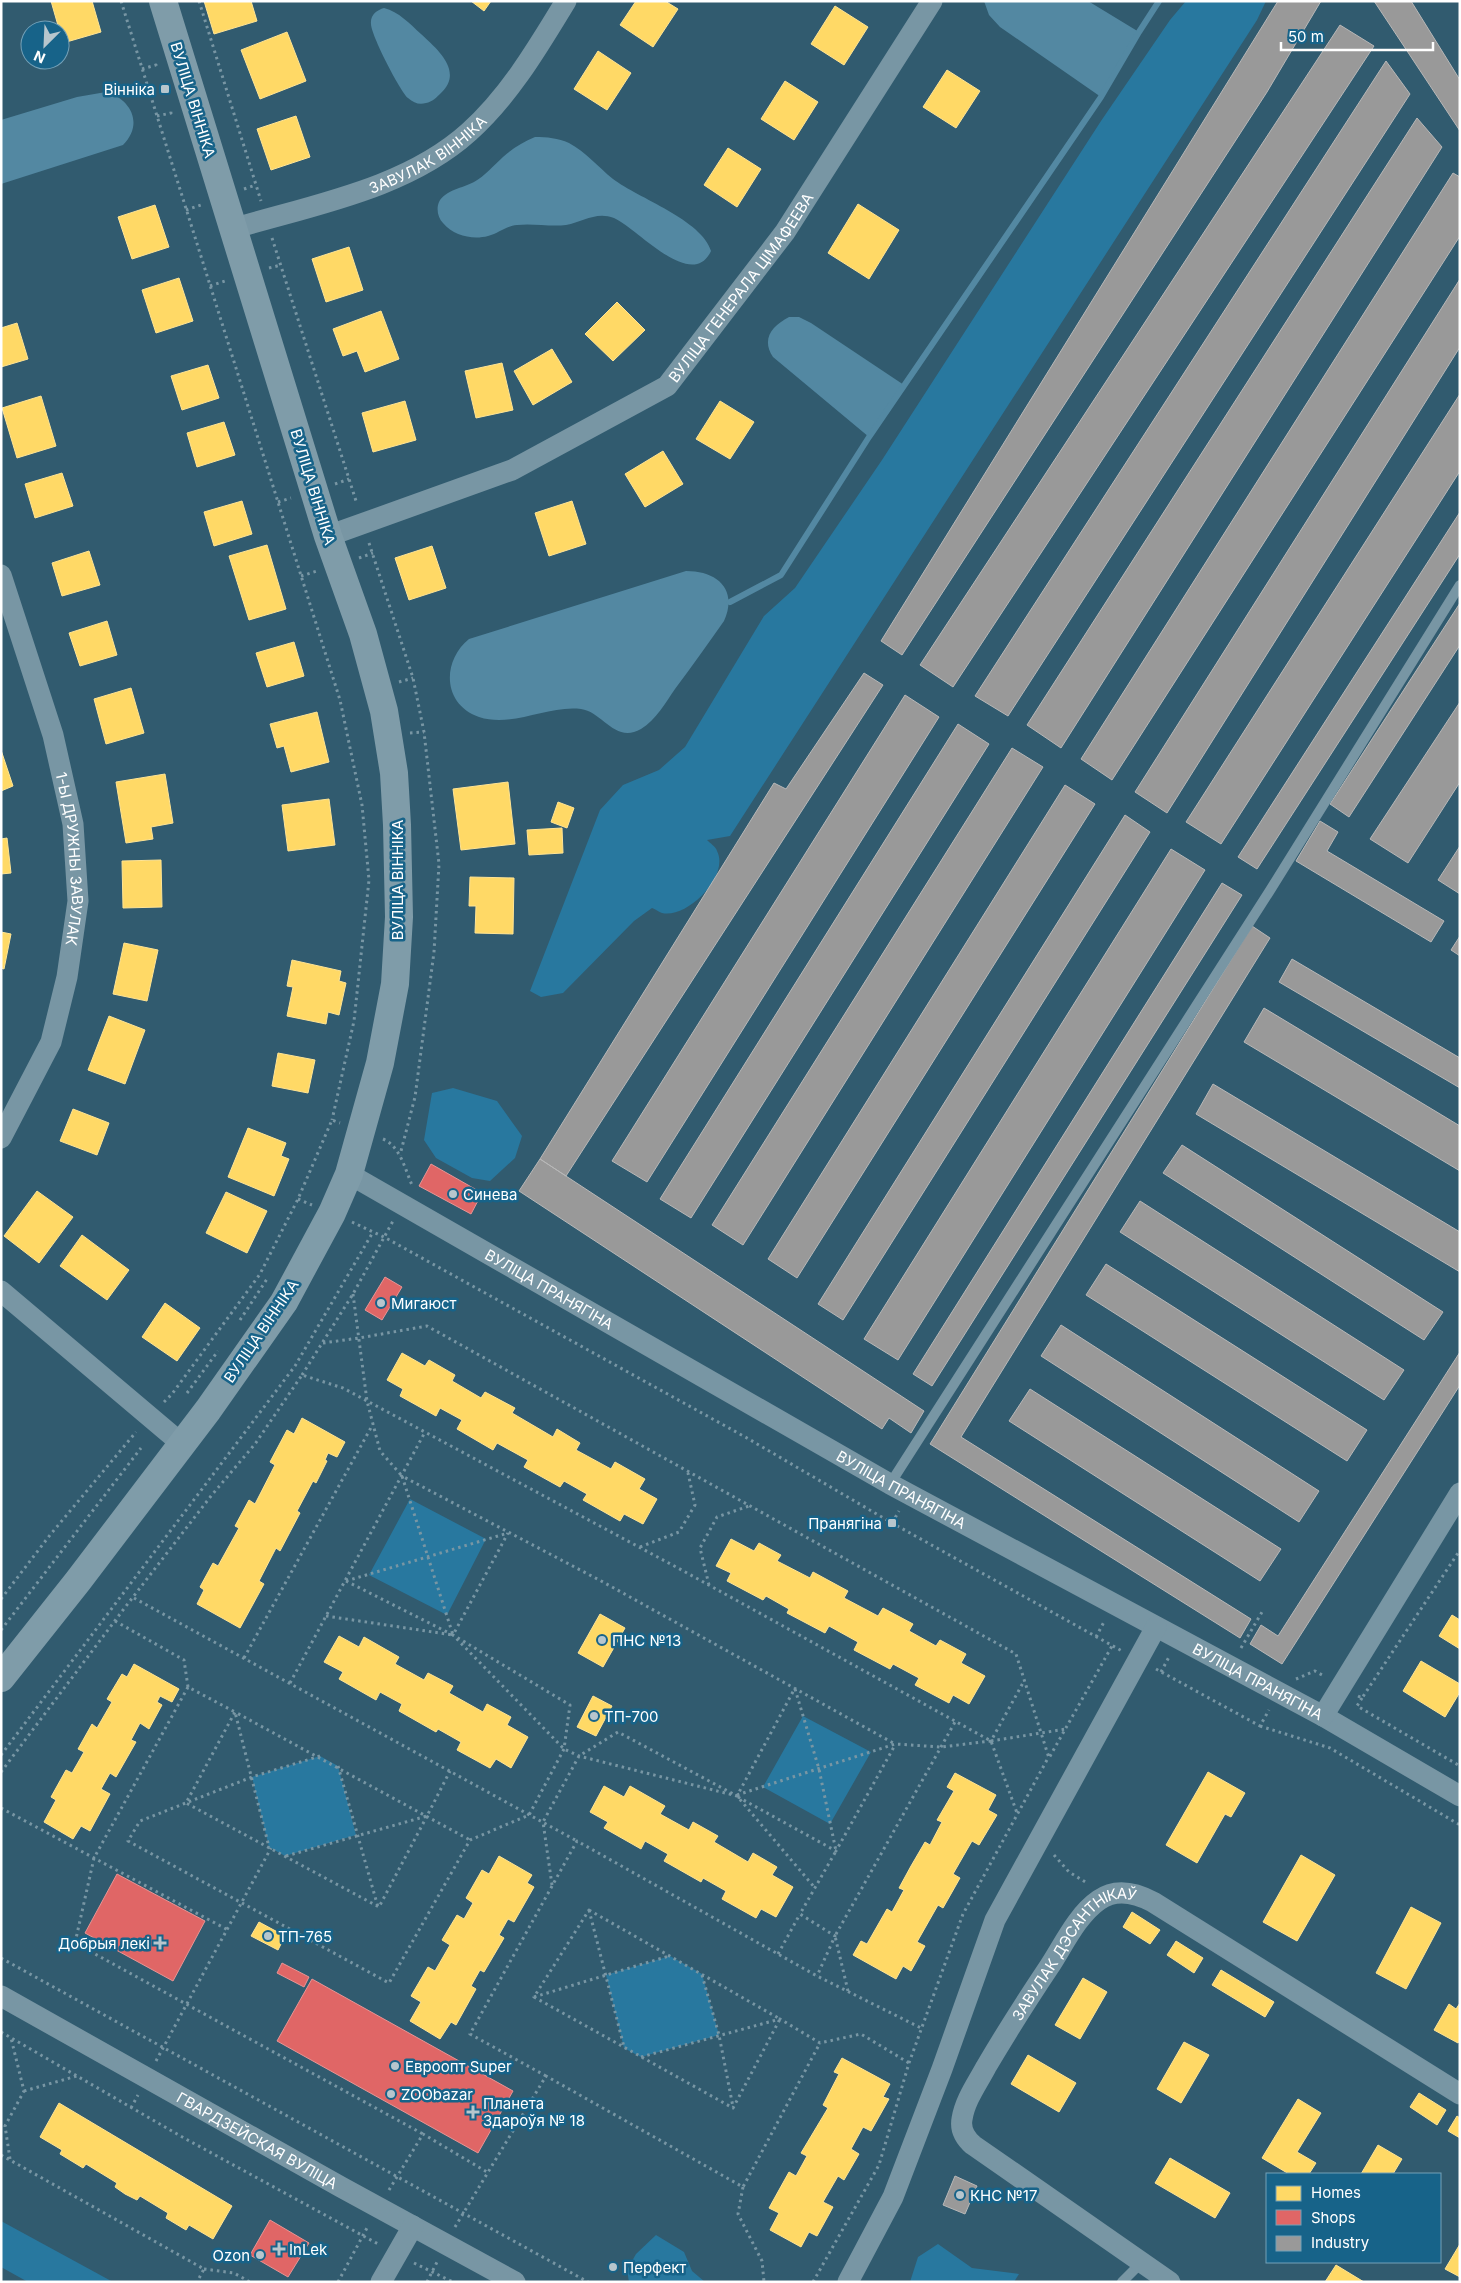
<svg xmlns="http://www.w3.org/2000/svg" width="1461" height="2283" font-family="Inter,sans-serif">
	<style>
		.green { fill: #28789f }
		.water { fill: #5388a2 }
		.homes { fill: #ffd966; stroke: #ffe494 }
		.shops { fill: #e06666; stroke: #e99494 }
		.industry { fill: #999; stroke: #b8b8b8 }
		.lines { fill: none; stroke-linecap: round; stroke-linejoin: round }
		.stream { stroke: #5388a2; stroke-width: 6 }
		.path { stroke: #7896a4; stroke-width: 3; stroke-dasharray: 2.5 4; stroke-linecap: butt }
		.lane { stroke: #7896a4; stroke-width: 10 }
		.street { stroke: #7896a4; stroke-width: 21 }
		.secondary { stroke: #7f9ca9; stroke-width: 28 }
		.poi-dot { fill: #b7c6cd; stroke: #176389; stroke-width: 2 }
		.labels { text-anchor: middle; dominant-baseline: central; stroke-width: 5; stroke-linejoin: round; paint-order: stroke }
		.poi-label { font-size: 15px; fill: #fff; stroke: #176389; text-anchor: start }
		.street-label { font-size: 15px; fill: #fff; stroke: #176389 }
	</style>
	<rect width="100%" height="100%" fill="#315b6f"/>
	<path class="green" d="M1186 1H1266L1257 20 730 836 707 840C710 843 716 847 717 851 730 876 687 919 662 913 659 912 655 909 652 908L634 921 563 993 541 997 530 991 600 810 623 785 659 770 685 747 764 616 795 588 882 460 1101 121 1170 20Z
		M453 1088 497 1101 522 1136 515 1158 490 1181 472 1178 436 1158 424 1140 432 1093Z
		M410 1499 486 1539 447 1615 369 1575Z
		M803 1716 871 1752 830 1824 763 1787Z
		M320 1756 338 1766 356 1835 285 1856 269 1847 252 1777Z
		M670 1956 702 1974 719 2035 641 2057 624 2048 606 1975Z
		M1 2221 113 2282H28L1 2267Z
		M656 2235 684 2252 692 2271 705 2282H629L627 2270 636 2254Z
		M938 2244 972 2268 1019 2274 1014 2282H910L918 2257Z"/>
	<path class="water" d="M984 1H1088L1139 32 1101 97 1000 27 989 15Z
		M384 8C399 12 409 23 421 34 437 49 464 71 441 93 437 97 432 102 426 103 419 105 414 103 408 98 400 91 371 35 371 24 370 15 377 10 384 8Z
		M106 92C131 99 144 124 123 145L1 184V120L77 97Z
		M535 137C547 137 558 138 569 143 586 152 598 167 613 179 638 198 702 220 711 251 692 292 637 228 614 218 596 211 583 222 566 225 550 227 533 223 517 225 506 226 499 233 488 236 473 240 454 236 443 223 438 218 436 209 439 202 445 190 463 188 474 182 485 176 494 165 503 157 513 148 523 142 535 137Z
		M789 317H799L811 323 904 385 869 437 773 357C761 339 772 326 789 317Z
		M686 571C718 571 738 590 724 621 708 644 692 666 675 689 666 702 656 720 641 729 615 744 603 712 581 709 547 705 513 728 479 717 442 704 442 661 469 639Z"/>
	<path class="homes" d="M51 1H92L101 32 63 43Z
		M204 1H251L257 21 214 34Z
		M471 1H491L484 11Z
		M636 1H665L678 9 653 47 620 25Z
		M835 6 868 27 844 65 811 44Z
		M287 32 306 81 260 99 241 50Z
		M598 51 631 73 607 110 574 89Z
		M947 70 980 91 956 128 923 107Z
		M785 81 818 102 794 140 761 119Z
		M296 116 310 157 271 170 257 129Z
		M728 148 761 169 737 207 704 185Z
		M858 204 899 230 869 279 828 253Z
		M155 205 169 247 132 259 118 217Z
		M349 247 363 290 326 302 312 259Z
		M179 278 193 321 156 333 142 290Z
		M617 302 645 330 613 361 585 334Z
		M381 311 399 359 365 372 357 351 343 356 333 329Z
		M17 323 28 359 1 367V328Z
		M552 349 572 382 533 405 514 371Z
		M502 363 513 410 476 418 465 371Z
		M208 365 219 398 182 410 171 376Z
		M41 396 56 446 17 458 2 408Z
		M405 401 416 440 373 452 362 413Z
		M720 401 754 422 730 459 696 439Z
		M224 422 235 455 197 467 187 433Z
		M663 451 683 484 645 507 625 474Z
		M62 473 73 506 35 518 25 484Z
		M242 501 252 534 214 546 204 512Z
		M572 501 586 544 549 556 535 513Z
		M267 545 286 609 249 620 229 556Z
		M432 546 446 588 409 600 395 558Z
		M89 551 100 585 62 596 52 563Z
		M107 621 117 655 80 666 69 633Z
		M294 642 304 676 267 687 256 653Z
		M131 688 144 733 106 744 94 699Z
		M317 712 329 762 291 772 284 746 277 748 270 724Z
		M1 750 13 786 1 791Z
		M165 774 173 823 151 827 153 839 126 843 116 782Z
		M508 782 515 844 461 850 453 789Z
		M329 799 335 845 288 851 282 805Z
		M558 802 574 808 567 828 551 822Z
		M562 828 563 853 529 855 527 830Z
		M7 838 11 873 1 874V839Z
		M161 860 162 907 123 908 122 861Z
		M470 877 514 878 513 934 475 933 476 906H469Z
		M1 932 11 934 4 969 1 968Z
		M124 943 158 950 147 1001 113 994Z
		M292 960 341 971 339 981 346 983 339 1015 328 1012 326 1024 287 1016 293 987 287 986Z
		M109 1016 145 1030 125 1084 88 1070Z
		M278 1053 315 1060 308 1093 272 1086Z
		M73 1109 109 1123 97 1155 60 1141Z
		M248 1128 286 1143 281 1156 289 1159 274 1196 228 1177Z
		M37 1191 73 1217 39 1263 4 1236Z
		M226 1192 267 1211 247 1253 206 1233Z
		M82 1235 129 1270 107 1300 60 1266Z
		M165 1303 200 1328 177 1361 142 1337Z
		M402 1353 425 1366 429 1360 455 1375 452 1381 481 1398 485 1392 515 1408 512 1413 553 1437 557 1429 580 1443 576 1450 611 1469 615 1462 645 1479 639 1489 657 1499 643 1524 624 1514 620 1521 583 1500 587 1494 564 1481 560 1487 524 1467 528 1460 497 1443 493 1450 457 1429 462 1420 440 1408 436 1416 400 1396 403 1389 387 1380Z
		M302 1418 345 1442 337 1457 328 1453 325 1460 327 1461 316 1483 313 1481 297 1511 300 1513 280 1551 276 1548 259 1581 264 1584 240 1628 197 1604 204 1590 200 1587 213 1563 218 1566 239 1528 235 1526 249 1500 255 1504 275 1465 270 1462 287 1430 294 1434Z
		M731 1539 754 1551 759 1543 781 1555 777 1561 810 1578 813 1572 848 1591 844 1598 878 1616 883 1608 913 1624 909 1631 936 1646 940 1640 966 1654 961 1663 985 1676 969 1704 953 1695 949 1703 915 1685 919 1678 893 1664 890 1669 854 1650 858 1642 829 1626 825 1633 787 1613 789 1609 766 1596 763 1600 727 1581 731 1573 716 1566Z
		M600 1614 625 1628 603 1667 578 1653Z
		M1452 1615 1460 1620V1649L1439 1636Z
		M339 1636 359 1647 364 1637 399 1657 395 1664 424 1680 428 1673 453 1686 449 1693 483 1712 487 1704 511 1717 507 1725 528 1737 511 1768 496 1759 490 1768 457 1750 461 1742 438 1729 436 1732 399 1711 402 1704 380 1692 376 1700 339 1679 343 1672 324 1662Z
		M1421 1661 1460 1684V1692L1445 1717 1403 1691Z
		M134 1664 179 1689 172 1702 160 1696 157 1702 162 1705 149 1729 140 1723 131 1740 136 1742 116 1777 110 1773 101 1789 110 1794 90 1831 81 1826 73 1839 44 1822 56 1800 51 1797 66 1770 72 1773 84 1752 78 1749 92 1724 97 1728 112 1702 107 1699 122 1674 127 1677Z
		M593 1696 612 1706 596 1736 577 1727Z
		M1208 1772 1245 1793 1231 1817 1225 1814 1197 1863 1166 1845Z
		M955 1773 996 1795 988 1810 997 1815 979 1845 972 1841 953 1874 960 1878 943 1908 938 1905 917 1942 925 1946 911 1971 903 1966 896 1979 853 1955 861 1941 867 1944 887 1909 892 1912 904 1890 899 1888 911 1866 925 1842 930 1845 942 1822 937 1820 954 1791 947 1787Z
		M604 1786 624 1797 630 1786 665 1806 660 1814 689 1830 693 1822 718 1836 714 1842 748 1862 753 1853 777 1867 772 1875 793 1887 776 1917 761 1909 756 1918 722 1899 726 1891 703 1878 701 1882 664 1861 668 1854 645 1841 641 1849 604 1828 608 1822 590 1812Z
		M1301 1855 1335 1875 1297 1941 1263 1922Z
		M499 1856 532 1875 527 1883 534 1887 514 1922 508 1919 499 1935 504 1938 484 1972 480 1970 471 1986 476 1989 456 2025 451 2022 440 2039 410 2021 421 2002 411 1996 428 1967 435 1971 450 1945 442 1940 457 1915 464 1919 473 1903 466 1898 482 1870 489 1874Z
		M1411 1907 1441 1923 1406 1989 1376 1973Z
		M1132 1912 1160 1930 1150 1944 1123 1927Z
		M259 1922 285 1936 278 1950 251 1936Z
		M1176 1941 1203 1958 1194 1973 1167 1955Z
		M1221 1970 1274 2002 1265 2017 1212 1985Z
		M1083 1978 1107 1992 1080 2039 1055 2025Z
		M1460 2003V2040L1458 2043 1434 2030 1449 2004 1456 2009Z
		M1184 2042 1209 2055 1181 2103 1157 2089Z
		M1028 2055 1076 2083 1059 2112 1011 2084Z
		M842 2058 890 2084 883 2097 889 2099 871 2131 863 2127 851 2149 859 2154 844 2180 838 2176 823 2202 833 2207 817 2236 809 2232 801 2247 770 2230 779 2213 769 2208 789 2172 796 2176 807 2156 801 2153 828 2108 823 2105 839 2074 834 2072Z
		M1419 2093 1446 2110 1437 2125 1410 2107Z
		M1298 2099 1321 2113 1297 2152 1316 2163 1309 2174H1289L1262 2158Z
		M59 2103 232 2206 213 2239 189 2225 186 2230 166 2218 168 2213 140 2196 137 2200 125 2194 115 2187 117 2183 86 2164 83 2168 60 2154 62 2150 40 2137Z
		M1457 2116 1460 2118V2138L1448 2131Z
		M1378 2145 1402 2159 1393 2174H1361Z
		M1170 2158 1230 2193 1215 2218 1155 2183Z
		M1460 2244V2277L1445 2269Z
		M1336 2265 1364 2282H1325Z"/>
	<path class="shops" d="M431 1164 482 1193 471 1214 419 1186Z
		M385 1277 402 1287 382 1320 365 1310Z
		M117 1874 205 1921 173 1981 85 1933Z
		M282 1963 309 1977 304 1987 277 1973Z
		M312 1979 513 2091 478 2153 277 2041Z
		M270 2220 309 2243 288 2277 250 2255Z"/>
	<path class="industry" d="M1278 1H1321L1267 92 902 655 881 641Z
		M1374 1H1411L1460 80V131Z
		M1340 25 1374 46 953 687 920 665Z
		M1386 61 1410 94 1008 716 975 696Z
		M1417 118 1442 147 1061 748 1027 725Z
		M1453 173 1460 177V236L1112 780 1081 759Z
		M1460 279V347L1167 813 1135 792Z
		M1460 394V471L1221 844 1186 822Z
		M1460 512V554L1257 869 1238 857Z
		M1460 603V645L1349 817 1330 804Z
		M864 673 883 685 566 1176 540 1159 774 783 786 789Z
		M905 695 939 717 647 1182 612 1161Z
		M1460 702V782L1408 863 1370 839Z
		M958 724 989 744 691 1218 660 1199Z
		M1012 748 1043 767 743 1245 712 1225Z
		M1065 785 1095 804 797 1278 768 1259Z
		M1125 815 1150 832 843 1320 818 1304Z
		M1320 821 1338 832 1327 851 1444 921 1431 942 1296 861Z
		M1460 846V894L1438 880Z
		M1171 849 1205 870 898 1360 864 1339Z
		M1222 883 1242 895 932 1386 913 1374Z
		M1252 926 1270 938 961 1437 1251 1619 1240 1638 930 1444Z
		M1460 936V956L1451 950Z
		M1292 959 1460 1058V1088L1279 982Z
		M1264 1008 1460 1126V1171L1244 1042Z
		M1213 1084 1460 1232V1272L1196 1114Z
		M1182 1145 1443 1312 1424 1340 1163 1173Z
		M540 1159 924 1411 911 1433 889 1418 882 1429 519 1191Z
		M1140 1201 1404 1370 1384 1400 1120 1232Z
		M1106 1264 1367 1430 1347 1461 1086 1295Z
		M1061 1325 1319 1491 1299 1522 1041 1356Z
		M1460 1352V1385L1282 1664 1250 1644 1261 1625 1278 1636Z
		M1030 1389 1281 1549 1260 1581 1009 1421Z
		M955 2176 977 2186 965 2214 943 2205Z"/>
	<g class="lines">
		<path class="stream" d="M730 602 781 575 869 437 1101 97 1139 32 1159 1"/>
		<path class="path" d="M121 1 340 700 362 805 369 880 354 1021 332 1120
			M199 1 261 201
			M142 69 156 65 157 68
			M157 116 171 113 170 109
			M244 189 256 185
			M186 210 201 205
			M272 238 357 504
			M269 268 281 265
			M210 286 225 281
			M335 484 349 479
			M278 502 291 498
			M369 543 413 678 424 732 439 864 434 952 415 1097 400 1155
			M359 558 373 553
			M301 576 317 571
			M399 682 413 678
			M410 733 424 732
			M383 1139C400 1146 405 1169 412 1185
			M298 1199 312 1205
			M352 1222 384 1237 747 1438 892 1523 1122 1651
			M353 1294 367 1401 380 1451 402 1476
			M240 1320 267 1279
			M323 1343 359 1338 427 1326 1016 1654 1049 1758 1112 1646
			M302 1375 353 1294 393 1221
			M187 1393 218 1351
			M164 1402 172 1394 260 1274 298 1199 332 1120 340 1123
			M892 1523 899 1511
			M640 1547 679 1532 695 1505 688 1473
			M346 1581 453 1635 508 1533
			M346 1581 508 1533
			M709 1585 700 1548 717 1517 749 1506
			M134 1598 577 1841
			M1 1599 50 1535 136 1432
			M326 1616 453 1635 402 1476 603 1582 895 1744
			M115 1621 184 1660 188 1687 235 1712 269 1847
			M1 1630 141 1448
			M1096 1637 1105 1620
			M1241 1648 1262 1612
			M244 1658 373 1424
			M1156 1669 1260 1726 1269 1710
			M1161 1672 1169 1657
			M1296 1679 1315 1671 1324 1676
			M290 1683 425 1432
			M188 1687 94 1858 75 1943 423 2134
			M795 1689 819 1769 836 1851 800 1914 835 1936 817 1976
			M1358 1696 1362 1698 1460 1550
			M1362 1698 1357 1706 1460 1766
			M1260 1726 1330 1748 1460 1825
			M991 1741 1066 1729
			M1 1755 295 1366 373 1232
			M320 1756 252 1777 140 1821 128 1841 389 1983 470 1840 529 1815 564 1749 570 1705 453 1635 564 1749 579 1756 737 1796 815 1888
			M338 1766 378 1907
			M1 1772 123 1610 211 1496 255 1444 302 1375 343 1388 678 1568 991 1741 1017 1813
			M737 1795 895 1744 941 1747 991 1741 1024 1681
			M738 1797 836 1851 895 1745
			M1 1808 228 1930
			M427 1816 379 1907 186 1803 235 1712 470 1840
			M1054 1855 1069 1872 1087 1883
			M286 1856 427 1816 450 1771
			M552 1885 543 1822 579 1756 618 1732 737 1796 795 1688
			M589 1910 780 2019 733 2108 534 1997Z
			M589 1910 624 2047
			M778 1954 800 1914
			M1 1958 588 2282
			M702 1975 719 2035 733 2107
			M848 1991 835 1936 955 1722
			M534 1997 669 1956
			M1 2032 184 2138 380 2245
			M641 2057 780 2019 820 2043 861 2034 909 2063
			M156 2061 271 1848
			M546 2076 470 2034 577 1841 817 1976 923 2029
			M24 2091 77 2076
			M131 2108 138 2095
			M1 2155 204 2269 197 2282
			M10 2159 5 2126 24 2091 11 2038
			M743 2187 738 2214 762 2261 764 2282
			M389 2190 423 2134 487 2172
			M455 2227 546 2076 743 2187 820 2043
			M414 2263 453 2282
			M204 2269 234 2273 250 2282
			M338 2282 368 2226
			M427 2282 437 2262
			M813 2282 879 2165 909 2063 963 1914 1048 1758"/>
		<path class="lane" d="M890 1484 1269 892 1460 585
			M1122 2282 1142 2262"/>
		<g class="street">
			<path id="s1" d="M232 229C312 205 406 189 469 132 510 95 538 47 566 1"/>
			<path id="s2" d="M328 536 512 470 667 386 785 232 932 1"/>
			<path id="s3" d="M1 575 53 735 73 824 78 901 67 977 51 1042 1 1138"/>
			<path id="s4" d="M349 1174 890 1484 1323 1716 1460 1796"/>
			<path d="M1 1291 182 1444"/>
			<path d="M1323 1716 1460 1493"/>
			<path id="s5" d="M1 1996 341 2187 515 2282"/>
			<path d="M381 2282 413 2226"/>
			<path d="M848 2282 893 2197 942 2069 995 1920 1156 1627"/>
			<path id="s6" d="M1170 2282 973 2145C965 2138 960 2130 962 2119 965 2100 977 2084 986 2067 1006 2033 1027 2000 1049 1967 1063 1946 1077 1915 1099 1900 1116 1888 1136 1893 1153 1902L1460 2094"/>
		</g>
		<path class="secondary" d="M1 1678 78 1581 208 1410 284 1302 332 1213 349 1174 380 1063 395 984 399 917 397 825 394 773 384 711 363 634 328 536 163 1"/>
	</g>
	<g class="poi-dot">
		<rect x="160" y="84" width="10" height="10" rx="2.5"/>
		<circle cx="453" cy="1194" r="5"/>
		<circle cx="381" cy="1303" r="5"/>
		<rect x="887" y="1518" width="10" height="10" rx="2.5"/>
		<circle cx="602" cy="1640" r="5"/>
		<circle cx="594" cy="1716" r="5"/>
		<circle cx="268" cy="1936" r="5"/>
		<path d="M157.5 1935.5h5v5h5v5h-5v5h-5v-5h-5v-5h5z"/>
		<circle cx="395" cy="2066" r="5"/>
		<circle cx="391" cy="2094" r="5"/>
		<path d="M470.5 2104.5h5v5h5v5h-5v5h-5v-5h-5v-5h5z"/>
		<circle cx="960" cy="2195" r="5"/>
		<path d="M276.5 2241.5h5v5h5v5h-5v5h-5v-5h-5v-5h5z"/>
		<circle cx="260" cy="2255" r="5"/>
		<circle cx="613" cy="2267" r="5"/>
	</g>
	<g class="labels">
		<g class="poi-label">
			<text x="155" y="89" text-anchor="end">Вінніка</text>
			<text x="463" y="1194">Синева</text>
			<text x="391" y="1303">Мигаюст</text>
			<text x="882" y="1523" text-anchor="end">Пранягіна</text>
			<text x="612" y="1640">ПНС №13</text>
			<text x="604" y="1716">ТП-700</text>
			<text x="278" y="1936">ТП-765</text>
			<text x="150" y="1943" text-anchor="end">Добрыя лекі</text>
			<text x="405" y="2066">Евроопт Super</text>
			<text x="401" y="2094">ZOObazar</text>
			<text x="483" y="2103">Планета<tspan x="483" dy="17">Здароўя № 18</tspan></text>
			<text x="970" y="2195">КНС №17</text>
			<text x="289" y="2249">InLek</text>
			<text x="250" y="2255" text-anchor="end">Ozon</text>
			<text x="623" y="2267">Перфект</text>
		</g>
		<g class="street-label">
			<text transform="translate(193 100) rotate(73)">ВУЛІЦА ВІННІКА</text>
			<text stroke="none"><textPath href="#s1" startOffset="211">ЗАВУЛАК ВІННІКА</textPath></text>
			<text stroke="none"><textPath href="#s2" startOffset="495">ВУЛІЦА ГЕНЕРАЛА ЦІМАФЕЕВА</textPath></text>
			<text transform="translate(313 487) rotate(73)">ВУЛІЦА ВІННІКА</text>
			<text stroke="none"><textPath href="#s3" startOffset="294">1-Ы ДРУЖНЫ ЗАВУЛАК</textPath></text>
			<text transform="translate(397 880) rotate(-90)">ВУЛІЦА ВІННІКА</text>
			<text stroke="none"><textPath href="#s4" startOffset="231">ВУЛІЦА ПРАНЯГІНА</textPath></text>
			<text transform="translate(261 1331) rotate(-56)">ВУЛІЦА ВІННІКА</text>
			<text stroke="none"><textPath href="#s4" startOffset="636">ВУЛІЦА ПРАНЯГІНА</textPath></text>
			<text stroke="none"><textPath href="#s4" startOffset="1041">ВУЛІЦА ПРАНЯГІНА</textPath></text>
			<text stroke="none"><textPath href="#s6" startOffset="476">ЗАВУЛАК ДЭСАНТНІКАЎ</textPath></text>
			<text stroke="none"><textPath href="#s5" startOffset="294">ГВАРДЗЕЙСКАЯ ВУЛІЦА</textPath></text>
		</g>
	</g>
	<rect width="1461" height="2283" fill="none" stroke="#ffffff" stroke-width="5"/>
	<rect x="1266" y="2173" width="175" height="90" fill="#176389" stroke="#74a1b8"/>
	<rect x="1276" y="2186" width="25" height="15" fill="#ffd966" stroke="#74a1b8"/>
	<text x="1311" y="2198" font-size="15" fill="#ffffff">Homes</text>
	<rect x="1276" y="2210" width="25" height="15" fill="#e06666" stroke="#74a1b8"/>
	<text x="1311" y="2223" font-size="15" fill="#ffffff">Shops</text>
	<rect x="1276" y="2236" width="25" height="15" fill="#999999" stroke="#74a1b8"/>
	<text x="1311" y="2248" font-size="15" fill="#ffffff">Industry</text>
	<g transform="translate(45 45) rotate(204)"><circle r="24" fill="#176389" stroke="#74a1b8"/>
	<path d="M0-4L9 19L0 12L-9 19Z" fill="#b7c6cd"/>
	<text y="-8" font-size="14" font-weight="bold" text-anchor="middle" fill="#ffffff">N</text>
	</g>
	<path d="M1281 42v8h152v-8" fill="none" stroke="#ffffff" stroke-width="2.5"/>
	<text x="1288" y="42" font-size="15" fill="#ffffff" stroke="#176389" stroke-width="4" paint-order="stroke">50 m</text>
</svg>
